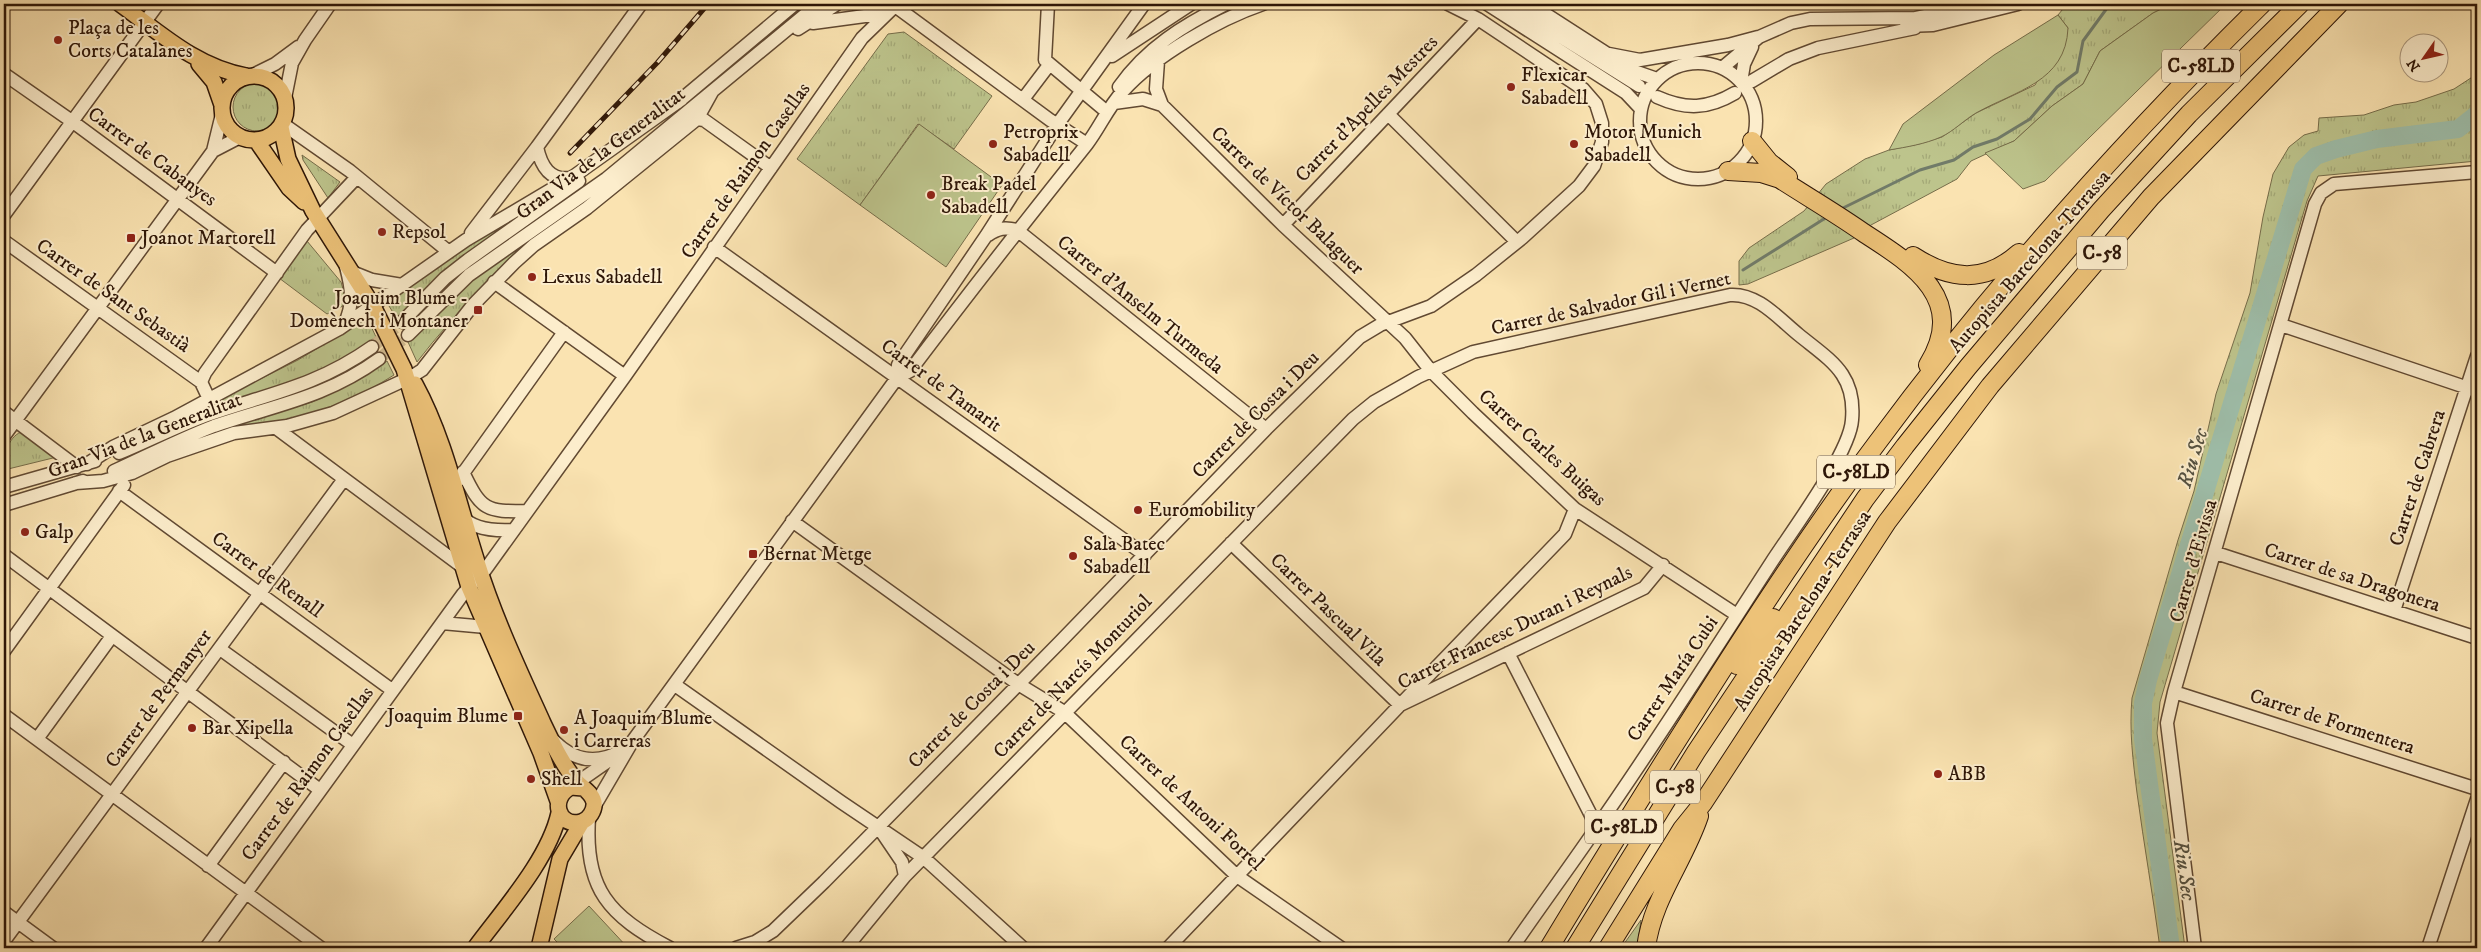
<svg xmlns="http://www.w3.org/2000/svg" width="2481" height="952" font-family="'IM FELL DW Pica',serif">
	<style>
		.grass { fill: url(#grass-tufts); stroke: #766d4a }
		.garden { fill: #bdc48c; stroke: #766d4a }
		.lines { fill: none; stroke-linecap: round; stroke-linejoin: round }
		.stream { stroke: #717b69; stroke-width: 3 }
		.river { stroke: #9ebeaa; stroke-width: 18 }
		.minor-tunnel { stroke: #d1ba8f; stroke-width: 12; stroke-dasharray: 12 6; stroke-linecap: butt }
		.minor-casing { stroke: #614932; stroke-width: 15 }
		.major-casing { stroke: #2e1607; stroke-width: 18 }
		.highway-casing { stroke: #2e1607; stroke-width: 20 }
		.minor { stroke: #fcedcc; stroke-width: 12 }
		.major { stroke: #edc278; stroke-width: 15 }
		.highway { stroke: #edc278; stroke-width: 18 }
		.rail-casing { stroke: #2e1607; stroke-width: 5 }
		.rail { stroke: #fcedcc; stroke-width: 3; stroke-dasharray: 9; stroke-linecap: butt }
		.poi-dot { fill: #8f2418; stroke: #fcedcc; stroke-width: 2 }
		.labels { text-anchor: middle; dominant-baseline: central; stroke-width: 4; stroke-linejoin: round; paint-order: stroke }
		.shield { fill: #fcedcc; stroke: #6c5642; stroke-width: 1 }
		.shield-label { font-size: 19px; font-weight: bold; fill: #2e1607 }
		.poi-label { font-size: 20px; fill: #2e1607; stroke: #fcedcc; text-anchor: start }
		.street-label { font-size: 20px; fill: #2e1607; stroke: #fcedcc }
		.water-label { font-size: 21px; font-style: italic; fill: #555140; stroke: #fcedcc }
	</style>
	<defs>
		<pattern id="grass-tufts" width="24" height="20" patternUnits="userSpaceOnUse" patternTransform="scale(1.25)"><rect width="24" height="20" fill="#bdc48c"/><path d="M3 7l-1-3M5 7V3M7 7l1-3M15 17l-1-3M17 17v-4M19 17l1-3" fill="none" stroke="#a3a877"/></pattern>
	</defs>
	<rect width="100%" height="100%" fill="#fae3b1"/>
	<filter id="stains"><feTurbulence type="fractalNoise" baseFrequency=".004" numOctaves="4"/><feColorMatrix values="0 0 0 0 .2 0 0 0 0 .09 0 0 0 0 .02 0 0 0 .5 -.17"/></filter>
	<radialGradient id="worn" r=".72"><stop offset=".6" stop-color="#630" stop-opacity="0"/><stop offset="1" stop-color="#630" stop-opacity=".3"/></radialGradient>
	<path class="grass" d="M2067 4H2172L2153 13 2100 51 2083 84 2052 106 2014 141 1971 161 1957 179 1871 225 1854 238 1748 284 1739 285V261L1749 248 1804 211 1826 184 1865 159 1889 150 1919 144 1942 137 1976 113 2035 85 2068 28 2058 15Z
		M904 32 992 96 954 149 918 124 860 205 797 159 888 34Z
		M2477 74V161L2318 176 2307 201 2160 702 2157 733 2185 948H2160C2153 896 2144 845 2137 793 2133 761 2129 730 2132 698L2178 540 2194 491 2216 394 2250 293 2263 217 2273 174 2289 147 2304 135 2318 131 2319 118 2364 115 2394 105 2416 102 2454 89Z
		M233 107a24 24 0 1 1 48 0a24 24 0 1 1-48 0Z
		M302 155 340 182 328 198 303 160Z
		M560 190 397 319 389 306 392 299 447 258Z
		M553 223C503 265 457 310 417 362L408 342 468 283Z
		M307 241 341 282 345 296 343 306 327 314 279 278Z
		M363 321 369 322 376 337 326 370 175 422 298 360Z
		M387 361 394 375C327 418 253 429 177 447L227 427 312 402 363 377Z
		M21 432 57 457 4 470C4 457 7 438 21 432Z
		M1641 920 1637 948H1621Z"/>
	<path class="garden" d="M2172 4H2226L2045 181 2023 189 1985 153 2014 141 2052 106 2083 84 2100 51 2153 13Z
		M2058 15 2068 28C2066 82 2015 91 1976 113 1964 120 1954 131 1941 137 1925 144 1907 147 1889 150L1903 124 1994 55Z
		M919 124 1002 185 946 267 860 205Z
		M589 906 628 948H563L554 939Z"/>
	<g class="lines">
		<path class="stream" d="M1839 210 1920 170 1954 160 1973 147 1997 139 2030 119 2057 87 2077 72 2083 41 2110 4
			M1743 270 1827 217
			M2070 947 2076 948
			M2142 948 2171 943"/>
		<path class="river" d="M2171 948 2143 739V703L2148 680 2303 169 2316 156 2336 149 2377 139 2458 129 2477 114"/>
		<path class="minor-tunnel" d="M1639 86 1657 97
			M372 347 402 322
			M379 359 408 335"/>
		<g class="minor-casing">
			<path id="minor" d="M1048 4 1045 60 1107 112
				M1487 4 1626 93 1641 109
				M1508 4 1639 86
				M1530 4 1634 71 1657 79
				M895 6 1050 120 1087 144
				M813 23 887 13
				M1906 26 1933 25 2018 4
				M798 29 837 4
				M1609 54 1640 60 1728 45 1758 37
				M1112 56 1191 4
				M1158 61 1156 89 1162 105
				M1640 121a58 58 0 1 1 116 0a58 58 0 1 1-116 0Z
				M1722 68 1759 37 1791 23 1810 19 1915 18 1981 4
				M4 74 73 122 277 273
				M255 74 275 64 298 47
				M1752 81 1789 59 1818 48 1915 28
				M1741 82 1744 64 1752 47
				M1119 87C1146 48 1184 25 1226 4
				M1657 97C1686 110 1708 109 1735 93
				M285 98 292 63 305 40 330 4
				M1024 98 1049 65
				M677 103 795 4
				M1114 103 1143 99 1162 105 1283 225 1405 338 1431 371 1473 413 1575 509 1737 615
				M1388 114 1517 242
				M697 119 704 120 771 168
				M283 124 350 171 449 252
				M537 147C541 166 550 181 571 178
				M213 151 240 137
				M4 215 158 4
				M1283 225 1478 19
				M471 233 537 147 641 4
				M988 235C998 228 1005 227 1017 230L1266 429
				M4 241 201 382
				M714 247 1145 555
				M352 272 372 280 402 285
				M494 282 625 376
				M402 322 445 278 468 260 579 181
				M344 325C354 304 352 289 346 267
				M2281 325 2477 391
				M408 335 469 275 606 179 818 4
				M897 378 898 365 986 236 1057 125 1144 4
				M209 399 201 382 205 373 307 230 357 177
				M4 412 77 467
				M276 428 468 571
				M4 436 213 151 222 114
				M119 453C148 441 177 426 207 415 268 394 317 386 372 347
				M87 464 113 447 174 418 339 329 466 240 574 176 682 99
				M114 471C147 456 180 439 214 426 275 405 325 398 379 359
				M463 472C481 510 486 512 527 511
				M76 483 103 481 132 473 167 456 234 433 287 426 333 413 411 377 422 370 473 305 514 263 534 245 587 208 697 119 712 92
				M454 486 564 332
				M4 487 95 461
				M119 491 392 690
				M4 505 83 481
				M461 515C472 530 496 531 514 530
				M792 521 1018 684 1064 712 1237 876 1341 948
				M1231 543 1400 705 1565 534 1575 509
				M2216 553 2477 638
				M4 555 320 790
				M2394 611 2477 356
				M442 623 486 627
				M220 649 353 745
				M4 651 124 485
				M1508 653 1597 827
				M675 685 841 802 924 858 1023 948
				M2174 692 2477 789
				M4 715 321 948
				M37 739 112 636
				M554 741C574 761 596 765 621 751
				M571 787 611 759
				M594 807 632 742 897 378 910 371C968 294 1027 219 1087 144 1100 127 1108 107 1123 91 1154 56 1219 19 1263 4
				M589 818C584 889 609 916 670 948
				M881 831 902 862 905 876
				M208 866 284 762
				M4 912 53 948
				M4 941 344 479
				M206 948 463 594 485 570 625 376 862 38 897 4
				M736 948 755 942 773 931 824 882 1060 642 1266 429 1360 337 1380 325 1431 306 1476 275 1522 238 1579 186 1594 166 1602 142V123L1596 104 1583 89 1478 19 1448 4
				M846 948 905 876 1353 419 1374 402 1418 377 1473 352 1730 295C1758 293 1779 319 1799 335 1831 361 1856 374 1852 420 1850 453 1791 532 1771 563 1714 651 1658 740 1597 827 1569 868 1540 907 1512 948
				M1168 948 1400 705 1644 588 1663 565
				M2195 948 2167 723 2174 692 2315 204 2321 193 2334 184 2477 172
				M2428 948 2477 799"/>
		</g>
		<g class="major-casing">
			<path id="major" d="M120 4C160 33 196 67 246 76
				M199 64 214 82 222 105
				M222 108a32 32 0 1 1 64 0a32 32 0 1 1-64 0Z
				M281 127 288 159 313 211 373 306 404 369 469 587 541 753 558 801
				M256 140 289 188 304 202
				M415 384C445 439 458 503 477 562 494 617 519 670 543 723 553 744 562 764 577 782 583 788 592 793 594 802 595 810 589 820 581 822 558 828 549 798 571 787L583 788
				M475 948C503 910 549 859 559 813
				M539 948 560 859 582 822"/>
		</g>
		<g class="highway-casing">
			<path id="highway" d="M1752 141 1769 162 1788 177
				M1728 171 1761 173 1780 179C1808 197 1837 214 1864 233 1912 264 1969 299 1928 365
				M1913 256C1950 280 1984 284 2019 253
				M1737 665 1773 618
				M1549 948C1588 883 1628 819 1668 755 1735 649 1802 543 1877 443 1993 286 2124 140 2262 4
				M1575 948 1696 752 1865 499 1905 446 1968 367 2101 210 2189 114 2300 4
				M1608 948 1682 829 1703 803 1887 522 1990 386 2151 197 2339 4
				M1646 948C1652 899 1684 861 1699 816"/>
		</g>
		<use href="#minor" class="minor"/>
		<use href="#major" class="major"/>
		<use href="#highway" class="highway"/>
		<g class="rail-casing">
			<path id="rail" d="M570 153 657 63 708 4"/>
		</g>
		<use href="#rail" class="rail"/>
	</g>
	<g class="poi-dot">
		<circle cx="58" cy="40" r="5"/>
		<circle cx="1511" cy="87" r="5"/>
		<circle cx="993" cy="144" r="5"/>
		<circle cx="1574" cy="144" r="5"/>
		<circle cx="931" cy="195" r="5"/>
		<circle cx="382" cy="232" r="5"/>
		<rect x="126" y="233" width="10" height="10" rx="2.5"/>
		<circle cx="532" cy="277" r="5"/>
		<rect x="473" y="305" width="10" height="10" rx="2.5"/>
		<circle cx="1138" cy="510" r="5"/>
		<circle cx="25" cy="532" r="5"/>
		<rect x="748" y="549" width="10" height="10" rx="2.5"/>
		<circle cx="1073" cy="556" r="5"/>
		<rect x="513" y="711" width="10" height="10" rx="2.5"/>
		<circle cx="192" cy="728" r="5"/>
		<circle cx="564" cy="730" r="5"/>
		<circle cx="1938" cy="774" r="5"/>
		<circle cx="531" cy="779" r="5"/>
	</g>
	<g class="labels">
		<g class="shield">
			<rect x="2162" y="49.5" width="78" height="33" rx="4"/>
			<rect x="2077" y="236.5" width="50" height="33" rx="4"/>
			<rect x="1817" y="455.5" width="78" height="33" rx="4"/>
			<rect x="1650" y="770.5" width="50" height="33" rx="4"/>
			<rect x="1585" y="810.5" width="78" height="33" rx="4"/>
		</g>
		<g class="shield-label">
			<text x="2201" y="66">C-58LD</text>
			<text x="2102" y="253">C-58</text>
			<text x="1856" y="472">C-58LD</text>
			<text x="1675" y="787">C-58</text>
			<text x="1624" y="827">C-58LD</text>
		</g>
		<g class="poi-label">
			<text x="68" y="28">Plaça de les<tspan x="68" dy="23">Corts Catalanes</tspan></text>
			<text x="1521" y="75">Flexicar<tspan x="1521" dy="23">Sabadell</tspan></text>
			<text x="1003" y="132">Petroprix<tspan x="1003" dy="23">Sabadell</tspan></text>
			<text x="1584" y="132">Motor Munich<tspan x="1584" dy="23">Sabadell</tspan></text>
			<text x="941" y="184">Break Padel<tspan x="941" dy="23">Sabadell</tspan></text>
			<text x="392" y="232">Repsol</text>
			<text x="141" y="238">Joanot Martorell</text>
			<text x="542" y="277">Lexus Sabadell</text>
			<text x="468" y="298" text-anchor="end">Joaquim Blume -<tspan x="468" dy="23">Domènech i Montaner</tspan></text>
			<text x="1148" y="510">Euromobility</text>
			<text x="35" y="532">Galp</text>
			<text x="1083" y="544">Sala Batec<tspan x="1083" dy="23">Sabadell</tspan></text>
			<text x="763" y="554">Bernat Metge</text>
			<text x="508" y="716" text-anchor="end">Joaquim Blume</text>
			<text x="574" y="718">A Joaquim Blume<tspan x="574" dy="23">i Carreras</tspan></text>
			<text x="202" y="728">Bar Xipella</text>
			<text x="1948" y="774">ABB</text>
			<text x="541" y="779">Shell</text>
		</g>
		<g class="street-label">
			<text transform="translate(1367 109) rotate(-46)">Carrer d'Apelles Mestres</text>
			<text transform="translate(601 154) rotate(-37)">Gran Via de la Generalitat</text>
			<text transform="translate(152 157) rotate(36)">Carrer de Cabanyes</text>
			<text transform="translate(746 171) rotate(-55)">Carrer de Raimon Casellas</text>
			<text transform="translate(1287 201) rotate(44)">Carrer de Víctor Balaguer</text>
			<text transform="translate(2030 262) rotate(-49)">Autopista Barcelona-Terrassa</text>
			<text transform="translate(113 296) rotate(35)">Carrer de Sant Sebastià</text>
			<text transform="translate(1611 304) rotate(-12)">Carrer de Salvador Gil i Vernet</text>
			<text transform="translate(1140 305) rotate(39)">Carrer d'Anselm Turmeda</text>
			<text transform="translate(941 386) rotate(36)">Carrer de Tamarit</text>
			<text transform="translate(1256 415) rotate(-45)">Carrer de Costa i Deu</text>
			<text transform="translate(145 436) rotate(-21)">Gran Via de la Generalitat</text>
			<text transform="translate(1542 448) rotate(42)">Carrer Carles Buigas</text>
			<text transform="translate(2418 478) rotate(-72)">Carrer de Cabrera</text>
			<text transform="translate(2194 561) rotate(-74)">Carrer d'Eivissa</text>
			<text transform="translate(267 575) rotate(36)">Carrer de Renall</text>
			<text transform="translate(2352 578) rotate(18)">Carrer de sa Dragonera</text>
			<text transform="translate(1328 610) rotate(44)">Carrer Pascual Vila</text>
			<text transform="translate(1803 611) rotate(-57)">Autopista Barcelona-Terrassa</text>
			<text transform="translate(1515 628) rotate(-26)">Carrer Francesc Duran i Reynals</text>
			<text transform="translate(1073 677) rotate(-46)">Carrer de Narcís Monturiol</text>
			<text transform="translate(1673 679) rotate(-56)">Carrer María Cubi</text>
			<text transform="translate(159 699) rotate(-54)">Carrer de Permanyer</text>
			<text transform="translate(972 705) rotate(-45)">Carrer de Costa i Deu</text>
			<text transform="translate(2332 722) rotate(18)">Carrer de Formentera</text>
			<text transform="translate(308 774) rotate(-54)">Carrer de Raimon Casellas</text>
			<text transform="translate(1191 803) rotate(43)">Carrer de Antoni Forrel</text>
		</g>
		<g class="water-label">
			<text transform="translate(2193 458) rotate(-73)">Riu Sec</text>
			<text transform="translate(2184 870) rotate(82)">Riu Sec</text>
		</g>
	</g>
	<rect width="2481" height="952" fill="none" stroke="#fae3b1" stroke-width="20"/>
	<rect x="5" y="5" width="2471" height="942" fill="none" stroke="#2e1607" stroke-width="2.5"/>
	<rect x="10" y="10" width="2461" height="932" fill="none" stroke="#2e1607"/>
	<g transform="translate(2424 58) rotate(236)"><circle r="24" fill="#fcedcc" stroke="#aa977d"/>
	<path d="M0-4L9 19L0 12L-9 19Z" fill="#8f2418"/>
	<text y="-8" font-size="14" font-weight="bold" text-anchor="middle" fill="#2e1607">N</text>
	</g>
	<rect width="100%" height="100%" filter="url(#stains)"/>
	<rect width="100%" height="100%" fill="url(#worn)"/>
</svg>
